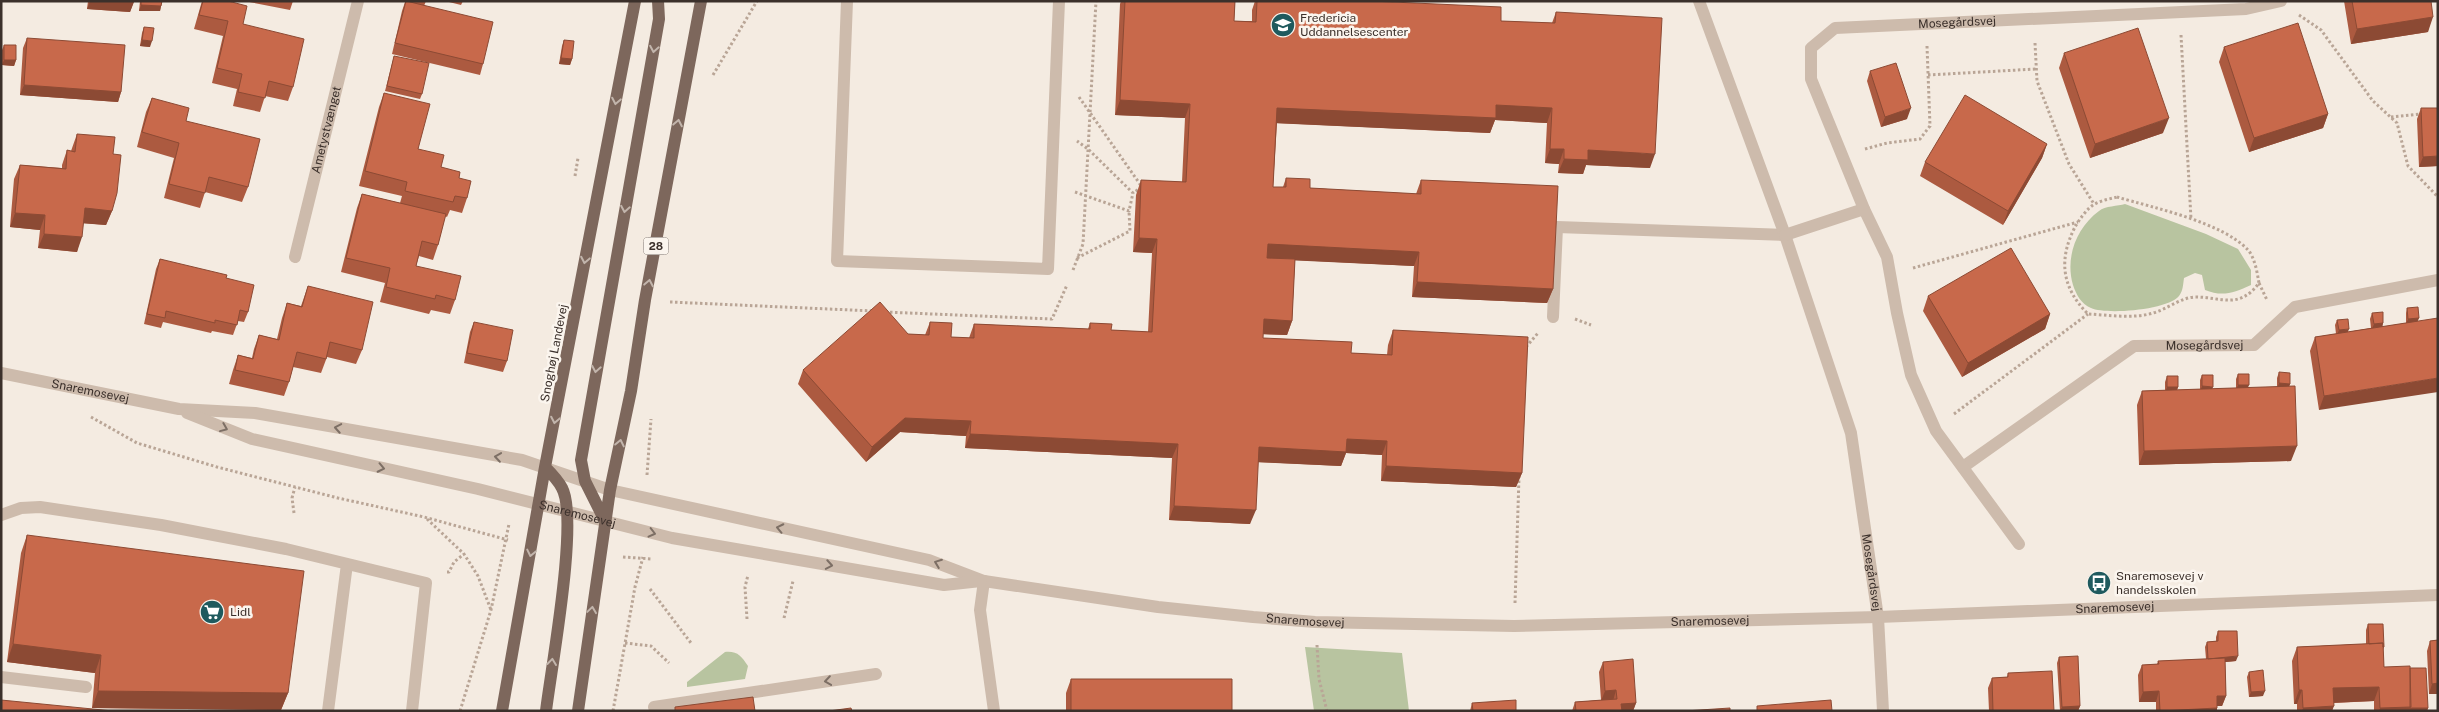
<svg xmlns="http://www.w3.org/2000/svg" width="2439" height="712" font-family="'Public Sans',sans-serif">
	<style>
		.green { fill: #b8c4a0 }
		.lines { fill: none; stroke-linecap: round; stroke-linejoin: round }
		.path { stroke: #b9a596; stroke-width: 3; stroke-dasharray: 2.5 2.5; stroke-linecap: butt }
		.service { stroke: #cdbbac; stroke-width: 12 }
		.minor { stroke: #cdbbac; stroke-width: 12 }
		.tertiary { stroke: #cdbbac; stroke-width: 12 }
		.primary { stroke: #7d675c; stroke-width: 12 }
		.wall { fill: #ac5a40 }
		.shaded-wall { fill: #8c4a34 }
		.building { fill: #c8694b; stroke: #8c4a34 }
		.oneway { stroke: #c2b5ac }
		.oneway2 { stroke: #7d6f65 }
		.labels { text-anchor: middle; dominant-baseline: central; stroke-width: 5; stroke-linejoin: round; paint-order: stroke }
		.shield { fill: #fbf5ee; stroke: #756b66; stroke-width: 1 }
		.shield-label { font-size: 11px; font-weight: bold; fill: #3b302b }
		.poi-label { font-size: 12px; fill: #3b302b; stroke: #fbf5ee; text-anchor: start }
		.street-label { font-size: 12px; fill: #3b302b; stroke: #fbf5ee }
	</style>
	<rect width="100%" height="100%" fill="#f4ebe1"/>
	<path class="green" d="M2125 204 2206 234 2238 249 2251 270V285C2234 293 2222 297 2205 290L2202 275 2195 273 2184 278C2183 285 2183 291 2179 296 2168 310 2106 315 2091 308 2081 304 2076 294 2073 285 2065 258 2076 228 2099 211 2105 206 2118 206 2125 204Z
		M1305 647 1402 653 1409 711H1314Z
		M725 652C738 651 741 656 748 666L745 679 687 687V682Z"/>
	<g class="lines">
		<path class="path" d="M2299 15 2321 30 2373 101 2397 123 2408 166 2438 197
			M2181 35 2191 219
			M2035 43 2037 81 2069 164 2094 204
			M713 75 757 1
			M1928 75 2036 69
			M1079 97 1142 187 1133 193
			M2391 117 2422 114
			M1865 149 1887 143 1920 139 1930 126 1927 46
			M575 176 578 158
			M1075 192 1129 211 1133 193 1088 149 1077 141
			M2117 197C2154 208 2222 222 2248 250 2255 258 2257 272 2259 283 2239 310 2221 297 2196 297 2181 297 2168 309 2153 313 2134 319 2108 315 2088 314 2062 288 2058 260 2075 227 2079 220 2088 207 2095 204 2102 200 2110 199 2117 197Z
			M1077 258 1130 231 1129 211
			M1913 268 2078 222
			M1073 270 1083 244 1096 1
			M2259 283 2267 300
			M670 302 874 311
			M885 312 1052 319 1067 285
			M1575 319 1591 325
			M1526 347 1538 333
			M1954 414 2088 314
			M91 417 137 443 217 467 338 498 424 517 508 540
			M647 475 651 419
			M294 513 292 498 295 487
			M427 519 464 554 478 576 491 610
			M623 557 652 559
			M447 572H449L454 562 464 554
			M650 589 691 643
			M1515 603 1519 477
			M784 618 793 581
			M747 619 745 587 748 575
			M625 643 651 646 669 663
			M1317 645 1319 679 1327 711
			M460 711 491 610 509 524
			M613 711 635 587 643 557"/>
		<path class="service" d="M847 1 837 261 1048 269 1059 1
			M1553 317 1557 227 1785 235
			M1 515 21 508 40 507 161 525 286 549 426 583 412 711
			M1 677 86 687
			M654 707 876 674
			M328 711 347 564"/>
		<g class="minor">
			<path id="s1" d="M1699 1 1785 235 1851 433 1878 617 1883 711"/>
			<path d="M1785 235 1864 209"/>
			<path id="s2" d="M295 257 358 1"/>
			<path id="s3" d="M1963 467 2134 346 2254 345 2295 307 2438 280"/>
			<path id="s4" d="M2019 544 1936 431 1911 375 1897 313 1887 257 1864 209 1811 79V48L1835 28 2246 9 2281 1"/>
			<path d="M984 581 980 610 994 711"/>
		</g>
		<g class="tertiary">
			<path id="s5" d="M1 373 179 409 255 413 522 460 610 490 929 560 984 581 1158 607 1253 617 1315 622 1514 626 1878 617 2438 595"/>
			<path id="s6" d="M187 413 252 439 478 489 672 538 944 585 981 581"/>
		</g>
		<path class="primary" d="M545 467C551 473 558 480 562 488 579 519 551 669 546 711
			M605 521 585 481 581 460 659 19 658 1
			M502 711 545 467 635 1
			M578 711 610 490 631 391 645 300 701 1"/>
	</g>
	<path class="wall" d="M88 1H134L130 12 87 9Z
		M140 1H162L160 11H139Z
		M202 1H228L243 24 293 87 288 101 265 96 260 112 233 106 237 89 212 83 223 36 194 29Z
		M244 1H293L290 10Z
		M400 1H426L424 6 483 64 480 75 392 54 402 11 405 2Z
		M445 1H463L461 5Z
		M1121 1H1235L1234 21H1252V10L1255 1H1371L1501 21 1552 23 1556 12 1650 168 1586 165 1583 174 1558 173 1559 164 1545 163 1547 123 1495 120 1490 133 1277 123 1273 187H1283L1286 178 1310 188 1416 194 1421 180 1553 289 1547 303 1412 297 1414 266 1295 260 1292 321 1287 335 1263 334V338L1351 353 1387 355 1388 345 1393 330 1522 473 1516 487 1381 481 1382 455 1346 453 1341 466 1258 462 1250 524 1169 520 1172 458 965 448 966 436 900 432 866 462 798 384 803 370 908 334 925 335 930 322 951 337 969 338 974 324 1088 329 1090 323 1111 330 1148 332 1152 253 1133 252 1136 195 1141 180 1182 182 1185 118 1115 115 1120 4Z
		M2344 1H2431L2428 32 2351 44Z
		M144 27 150 47 140 46 142 33Z
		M27 38 121 92 118 102 20 95 23 48Z
		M564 40 572 59 570 65 559 64 562 46Z
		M4 45 16 60 14 66 2 65V50Z
		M2224 47 2328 114 2323 128 2249 152 2219 62Z
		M2064 53 2163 133 2090 158 2059 68Z
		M394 56 422 94 420 99 385 91Z
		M1870 71 1907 119 1881 127 1867 81Z
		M384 93 418 149 441 167 459 178 467 198 462 213 450 210 447 217 445 216 438 245 433 260 419 256 416 266 455 300 450 314 431 310 429 314 380 302 385 283 341 272 357 208 362 194 400 203 402 196 359 186 379 107Z
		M152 98 186 121 248 187 242 202 205 192 200 208 164 198 174 158 137 147 146 112Z
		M2421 108 2438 166 2419 167 2417 119Z
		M77 134 113 154 112 211 106 225 83 223 77 252 38 248 40 230 10 227 14 179 20 165 62 168V165L67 150 71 151Z
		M2047 144 2042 158 2003 225 1920 176 1925 162Z
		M160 259 226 278 248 312 244 322 238 321 233 335 212 331 211 333 163 322 161 328 144 324 156 269Z
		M308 286 362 350 356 364 327 357 321 373 293 367 289 382 284 396 229 384 233 370 238 355 252 358 254 349 259 335 277 339 282 318 287 303 301 306Z
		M1928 296 2050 314 2045 329 1962 377 1923 311Z
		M2407 308 2419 318 2319 410 2310 351 2315 337 2336 334 2335 325 2337 320 2347 332 2371 328 2370 319 2372 313 2383 323 2382 327 2406 323V313Z
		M474 322 507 361 503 372 464 363 470 332Z
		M2279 372 2290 384 2289 387 2291 461 2139 465 2137 405 2142 391 2165 390V382L2167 376 2178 387 2177 390 2200 389V380L2202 375 2212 389 2236 388V379L2238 374 2248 388 2277 387V378Z
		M27 535 288 693 281 710 92 708 95 673 7 662 21 553Z
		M2368 624 2384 647 2383 650 2384 667 2410 668 2428 708 2427 711H2374V701L2334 703 2332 711H2297V704H2294L2292 661 2297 647 2366 644V630Z
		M2218 631 2236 661 2225 662 2226 696 2222 706H2217V711H2156V702H2139L2138 675 2142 665 2157 664 2158 661 2206 659 2205 647 2207 642 2216 641V637Z
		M2438 640V694H2429L2427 651 2430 641Z
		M2059 657 2080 706 2078 711H2060L2057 663Z
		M1603 662 1636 703 1633 711H1572L1575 702 1601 700 1599 672Z
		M2249 672 2263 696 2249 697 2247 677Z
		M2008 673 2054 711H1989L1988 688 1992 678 2007 677Z
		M1071 679 1232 711H1066V693Z
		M1472 703 1516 711H1470Z"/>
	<path class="shaded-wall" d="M90 1H128L134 2 130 12 87 9Z
		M141 5 161 6 160 11H139Z
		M2433 17 2428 32 2351 44 2357 29Z
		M142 40 152 41 150 47 140 46Z
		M561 58 572 59 570 65 559 64Z
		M4 60H16L14 66 2 65Z
		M24 85 121 92 118 102 20 95Z
		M1120 100 1190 104 1185 118 1115 115Z
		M1496 105 1552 108 1547 123 1495 120 1490 133 1272 123 1277 108Z
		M1911 108 1907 119 1881 127 1885 117Z
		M2328 114 2323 128 2249 152 2254 138Z
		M2169 118 2163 133 2090 158 2095 144Z
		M2047 144 2042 158 2003 225 2008 211Z
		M1550 149H1564L1559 164 1545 163Z
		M1588 150 1655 154 1650 168 1586 165 1583 174 1558 173 1564 159Z
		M2438 156V166L2419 167 2423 157Z
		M85 208 112 211 106 225 79 223Z
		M15 213 45 215 40 230 10 227Z
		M44 234 82 237 77 252 38 248Z
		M1139 238 1157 239 1152 253 1133 252Z
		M1268 244 1419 252 1414 266 1263 259Z
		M1417 282 1553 289 1547 303 1412 297Z
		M2050 314 2045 329 1962 377 1968 363Z
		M2419 318 2417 323 2406 324 2408 319Z
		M1264 319 1292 321 1287 335 1258 334Z
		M2383 323 2382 328 2372 329 2374 324Z
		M2349 329 2347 334 2337 335 2339 330Z
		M2438 378V392L2319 410 2324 396Z
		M2279 383 2290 384 2288 389H2277Z
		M2238 385H2249L2247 390H2236Z
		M2202 386 2213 387 2211 392H2200Z
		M2167 387H2178L2176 393H2165Z
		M905 418 971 421 966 436 900 432 866 462 872 447Z
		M970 434 1178 444 1172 458 965 448Z
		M1347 439 1387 441 1382 455 1346 453 1341 466 1253 462 1259 447Z
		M2297 446 2291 461 2139 465 2144 451Z
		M1386 466 1522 473 1516 487 1381 481Z
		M1174 506 1256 510 1250 524 1169 520Z
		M13 644 101 655 95 673 7 662Z
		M2238 656 2236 661 2206 664 2208 659Z
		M2438 683V694H2429L2432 684Z
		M2379 687 2374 701 2328 703 2333 688Z
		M1616 690 1613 701H1601L1605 691Z
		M2299 690H2302L2297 704H2294Z
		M98 691 288 693 281 710 92 708Z
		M2159 691 2156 702H2139L2143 692Z
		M2265 691 2263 696 2249 697 2251 692Z
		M2217 696H2226L2222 706H2213Z
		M1636 703 1633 711H1619L1621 704Z
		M2080 706 2078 711H2060L2062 707Z
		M2334 706 2332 711H2302L2303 708Z
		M2411 707 2428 708 2427 711H2379L2380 708Z
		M2217 708V711H2160Z"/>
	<path class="building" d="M141 1H162L161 6 141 5Z
		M203 1H228L247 6 243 24 304 39 293 87 269 81 265 98 238 92 242 74 217 68 228 21 199 15Z
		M406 1 493 22 483 64 395 43Z
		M1125 1H1235L1234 21 1256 22 1257 1H1371L1501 7V21L1555 23 1556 12 1662 18 1655 154 1588 150V160L1564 159V149H1550L1552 108 1496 105V118L1277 108 1273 187H1286V178L1310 179V188L1421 194V180L1558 186 1553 289 1417 282 1419 252 1268 244 1267 258 1295 259 1292 321 1264 319 1263 338 1352 342 1351 353 1392 355 1393 330 1528 337 1522 473 1386 466 1387 441 1347 439 1346 452 1259 447 1256 510 1174 506 1178 444 970 434 971 421 905 418 872 447 803 370 880 302 908 334 929 335 930 322 952 323 951 337 974 338V324L1090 329V323L1112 324 1111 330 1152 332 1157 239 1139 238 1141 180 1186 182 1190 104 1120 100Z
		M2352 1H2431L2433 17 2357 29Z
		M2298 23 2328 114 2254 138 2224 47Z
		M144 27 154 28 152 41 142 40Z
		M2138 28 2169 118 2095 144 2064 53Z
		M27 38 125 45 121 92 24 85Z
		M564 40 574 41 572 59 561 58Z
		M4 45H16V60H4Z
		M394 56 429 63 422 94 387 86Z
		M1896 63 1911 108 1885 117 1870 71Z
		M384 93 430 104 418 149 444 155 441 167 460 172 459 178 471 181 467 198 455 196 453 202 405 191 407 182 365 171Z
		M1965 95 2047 144 2008 211 1925 162Z
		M152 98 189 108 186 121 260 139 248 187 209 177 205 193 169 184 179 143 142 132Z
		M2421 108H2438V156L2423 157Z
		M77 134 115 137 113 154 121 155 117 193 112 211 85 208 82 237 44 234 45 215 15 213 20 165 66 169 67 150 75 152Z
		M362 194 446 214 438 245 422 241 416 266 461 276 455 300 436 295 435 299 386 287 390 268 346 258Z
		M2011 248 2050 314 1968 363 1928 296Z
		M160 259 227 275 226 278 254 285 248 312 240 310 237 325 215 320V323L166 311 165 318 147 314Z
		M308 286 373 302 362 350 330 342 326 359 297 352 289 382 235 370 238 355 253 359 259 335 279 340 287 303 302 307Z
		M2418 307 2419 318 2408 319 2407 308Z
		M2383 312V323L2374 324 2372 313Z
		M2438 318V378L2324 396 2315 337Z
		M2348 319 2349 329 2339 330 2337 320Z
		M474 322 513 330 507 361 467 353Z
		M2279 372 2290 373V384L2279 383Z
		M2238 374H2249V385H2238Z
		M2202 375H2213V387L2202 386Z
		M2167 376H2178V387H2167Z
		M2295 386 2297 446 2144 451 2142 391Z
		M27 535 304 571 288 693 98 691 101 655 13 644Z
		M2368 624H2383L2384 647H2383V643L2369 644Z
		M2218 631H2237L2238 656 2208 659 2207 642 2218 641Z
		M2438 640V683L2432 684 2430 641Z
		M2383 643 2384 667 2410 666 2411 707 2380 708 2379 687 2333 688 2334 706 2303 708 2302 690H2299L2297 647Z
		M2078 656 2080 706 2062 707 2059 657Z
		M2225 658 2226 696H2217V708L2160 711 2159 691 2143 692 2142 665 2159 664 2158 661Z
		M1633 659 1636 703 1621 704 1622 711H1576L1575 702 1617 699 1616 690 1605 691 1603 662Z
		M2410 668H2426L2428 708H2410Z
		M2263 670 2265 691 2251 692 2249 672Z
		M2052 671 2054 711H1993L1992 678 2008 677V673Z
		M1071 679H1232V711H1071Z
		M753 697 755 711H675V707Z
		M1 700 113 711H1Z
		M1516 700V711H1473L1472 703Z
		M1831 700 1832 711H1757V706Z
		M851 708 852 711H829Z
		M1730 708V711H1685Z"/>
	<defs><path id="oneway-chevron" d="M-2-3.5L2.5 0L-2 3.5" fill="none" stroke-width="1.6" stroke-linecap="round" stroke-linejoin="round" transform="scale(1.25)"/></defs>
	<g class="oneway">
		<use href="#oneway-chevron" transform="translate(654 49) rotate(100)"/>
		<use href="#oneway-chevron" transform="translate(616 101) rotate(101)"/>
		<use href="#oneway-chevron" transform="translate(678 123) rotate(-79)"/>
		<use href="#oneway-chevron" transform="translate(625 209) rotate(100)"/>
		<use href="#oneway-chevron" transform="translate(585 260) rotate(101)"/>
		<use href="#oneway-chevron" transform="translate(649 283) rotate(-79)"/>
		<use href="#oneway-chevron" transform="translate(596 369) rotate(100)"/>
		<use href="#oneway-chevron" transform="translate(555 420) rotate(101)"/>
		<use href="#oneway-chevron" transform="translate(620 443) rotate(-78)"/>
		<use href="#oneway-chevron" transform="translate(531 553) rotate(102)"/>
		<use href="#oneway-chevron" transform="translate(592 610) rotate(-82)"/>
		<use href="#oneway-chevron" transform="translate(552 662) rotate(-83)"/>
	</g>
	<g class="oneway2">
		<use href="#oneway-chevron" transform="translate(224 428) rotate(22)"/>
		<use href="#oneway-chevron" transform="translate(338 428) rotate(-170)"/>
		<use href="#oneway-chevron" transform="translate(498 457) rotate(-172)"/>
		<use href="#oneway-chevron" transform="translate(381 468) rotate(12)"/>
		<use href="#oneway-chevron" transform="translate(780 528) rotate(-168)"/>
		<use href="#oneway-chevron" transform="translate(652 533) rotate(14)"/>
		<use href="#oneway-chevron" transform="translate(938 563) rotate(-159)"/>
		<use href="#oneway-chevron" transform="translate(829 565) rotate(10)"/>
		<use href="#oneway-chevron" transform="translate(828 681) rotate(172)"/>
	</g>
	<defs>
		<g id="school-disc" transform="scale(1.25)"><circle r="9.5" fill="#1f5a5e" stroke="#fbf5ee"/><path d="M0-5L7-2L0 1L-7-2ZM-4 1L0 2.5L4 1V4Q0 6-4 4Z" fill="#fff"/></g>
		<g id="bus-disc" transform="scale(1.25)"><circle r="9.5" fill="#1f5a5e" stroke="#fbf5ee"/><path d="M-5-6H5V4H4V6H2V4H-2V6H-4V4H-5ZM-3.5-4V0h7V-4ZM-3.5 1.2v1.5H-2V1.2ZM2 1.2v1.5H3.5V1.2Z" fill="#fff"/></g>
		<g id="supermarket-disc" transform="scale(1.25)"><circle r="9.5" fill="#1f5a5e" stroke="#fbf5ee"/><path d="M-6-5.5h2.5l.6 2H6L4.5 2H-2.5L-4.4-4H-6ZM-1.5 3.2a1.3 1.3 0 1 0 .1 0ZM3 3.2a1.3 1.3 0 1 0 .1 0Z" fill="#fff"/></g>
	</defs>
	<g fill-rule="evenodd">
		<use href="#school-disc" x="1283" y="25"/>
		<use href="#bus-disc" x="2099" y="583"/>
		<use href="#supermarket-disc" x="212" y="612"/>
	</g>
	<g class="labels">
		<rect class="shield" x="643.5" y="237.5" width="25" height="17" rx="4"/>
		<g class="shield-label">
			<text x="656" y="246">28</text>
		</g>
		<g class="poi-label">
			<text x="1300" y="18">Fredericia<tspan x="1300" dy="14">Uddannelsescenter</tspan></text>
			<text x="2116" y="576">Snaremosevej v<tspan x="2116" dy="14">handelsskolen</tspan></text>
			<text x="230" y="612">Lidl</text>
		</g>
		<g class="street-label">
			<text stroke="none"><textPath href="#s4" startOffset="700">Mosegårdsvej</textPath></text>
			<text stroke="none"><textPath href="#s2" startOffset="131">Ametystvænget</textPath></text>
			<text stroke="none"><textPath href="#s3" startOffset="280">Mosegårdsvej</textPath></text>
			<text transform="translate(554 353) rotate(-79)">Snoghøj Landevej</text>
			<text stroke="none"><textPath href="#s5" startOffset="91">Snaremosevej</textPath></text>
			<text stroke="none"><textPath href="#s6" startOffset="404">Snaremosevej</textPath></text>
			<text stroke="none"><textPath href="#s1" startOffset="599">Mosegårdsvej</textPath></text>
			<text stroke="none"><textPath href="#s5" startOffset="2141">Snaremosevej</textPath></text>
			<text stroke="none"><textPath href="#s5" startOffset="1331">Snaremosevej</textPath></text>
			<text stroke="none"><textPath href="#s5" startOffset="1736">Snaremosevej</textPath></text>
		</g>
	</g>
	<rect width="2439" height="712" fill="none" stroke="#3b302b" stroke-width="5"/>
</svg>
